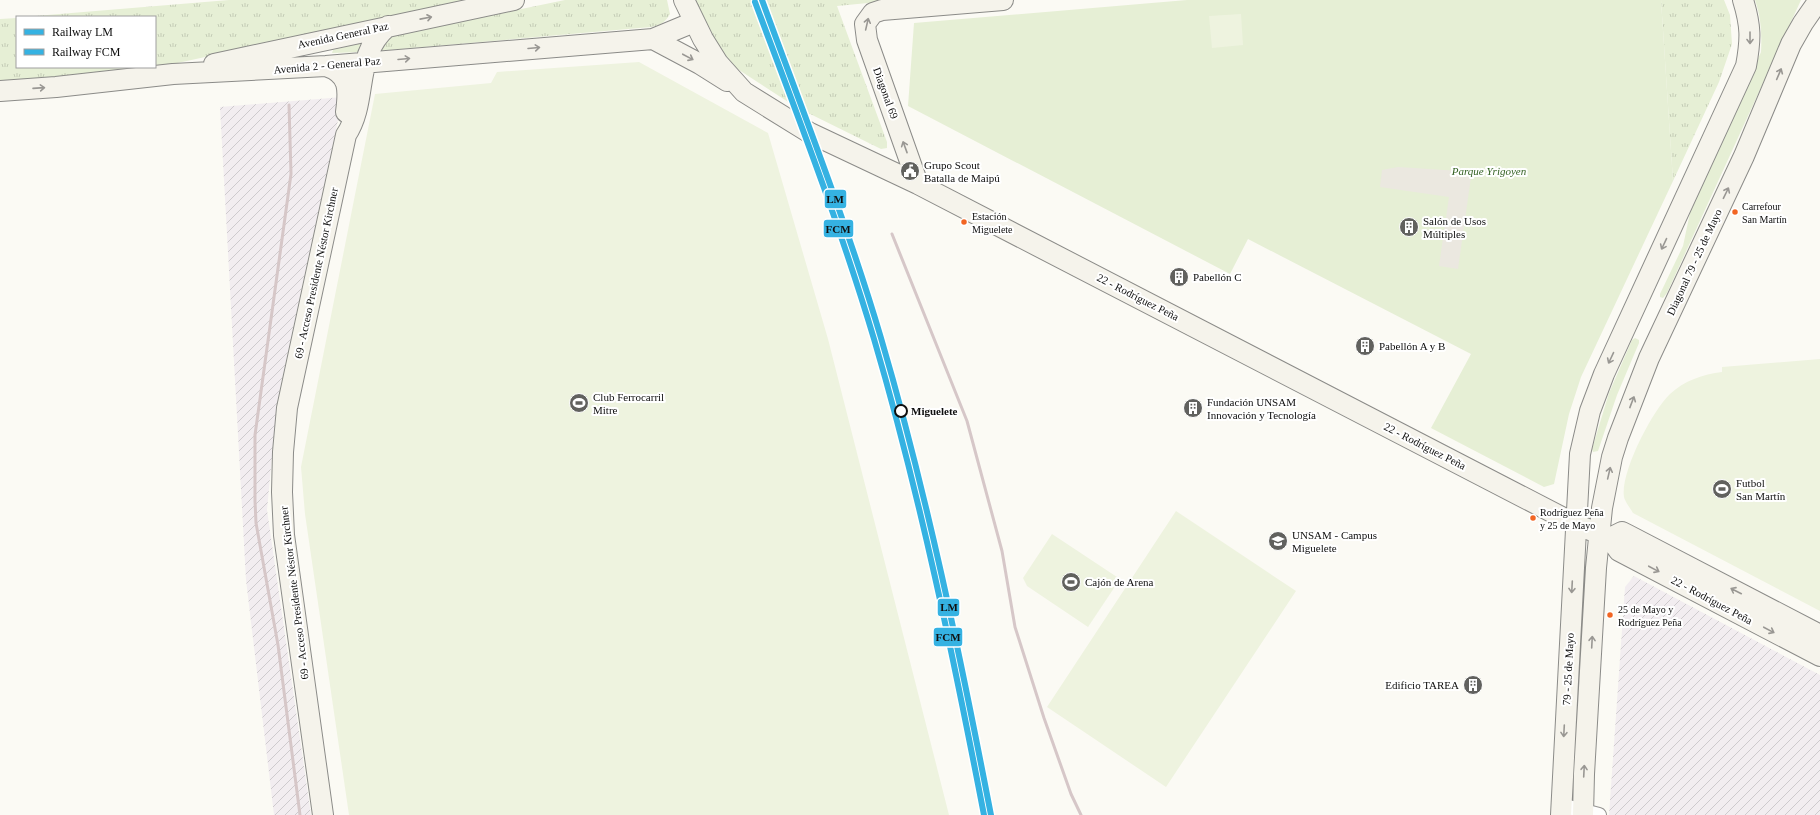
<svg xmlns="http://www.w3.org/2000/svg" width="1820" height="815" font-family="Georgia,serif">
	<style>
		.industrial { fill: url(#industrial-furrows) }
		.grass { fill: url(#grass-tufts) }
		.park { fill: #e6efd5 }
		.pitch { fill: #eef3df }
		.plaza { fill: #ebe8e0 }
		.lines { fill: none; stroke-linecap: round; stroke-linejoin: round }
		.street-casing { stroke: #959492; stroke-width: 16 }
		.secondary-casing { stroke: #8b8b88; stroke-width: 22 }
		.street { stroke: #fefefd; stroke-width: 14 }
		.secondary { stroke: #f5f3eb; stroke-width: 20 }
		.rail { stroke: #d6c7c8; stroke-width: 3 }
		.rail-1-casing { stroke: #fff; stroke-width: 9 }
		.rail-2-casing { stroke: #fff; stroke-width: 9 }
		.rail-1 { stroke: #35b2e2; stroke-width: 6 }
		.rail-2 { stroke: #35b2e2; stroke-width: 6 }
		.oneway { stroke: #999793 }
		.bus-dot { fill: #f26522; stroke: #fff; stroke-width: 1.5 }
		.stop-dot { fill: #fff; stroke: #0e0e0e; stroke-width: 2 }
		.labels { text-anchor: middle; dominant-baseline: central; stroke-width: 4; stroke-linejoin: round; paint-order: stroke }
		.bus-label { font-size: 10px; fill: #0e0e0e; stroke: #fff; text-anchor: start }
		.street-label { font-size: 11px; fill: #0e0e0e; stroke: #fff }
		.poi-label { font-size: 11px; fill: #0e0e0e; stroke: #fff; text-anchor: start }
		.park-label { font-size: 11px; font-style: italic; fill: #336123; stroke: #fff }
		.stop-label { font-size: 11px; font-weight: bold; fill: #0e0e0e; stroke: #fff; text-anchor: start }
		.line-badge { stroke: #fff; stroke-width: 1.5 }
		.pale-badge-label { font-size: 11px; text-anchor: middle; font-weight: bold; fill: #111 }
	</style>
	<defs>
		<pattern id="industrial-furrows" width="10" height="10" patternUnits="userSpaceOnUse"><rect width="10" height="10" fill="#f2edf0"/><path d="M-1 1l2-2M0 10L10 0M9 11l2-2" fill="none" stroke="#cecacd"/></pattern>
		<pattern id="grass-tufts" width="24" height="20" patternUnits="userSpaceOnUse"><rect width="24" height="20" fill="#e6efd5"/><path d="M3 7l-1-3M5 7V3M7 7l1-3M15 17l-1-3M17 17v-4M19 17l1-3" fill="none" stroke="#c4ccb6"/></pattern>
	</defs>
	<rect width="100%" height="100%" fill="#fbfaf4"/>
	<path class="industrial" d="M343 97 277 402 267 510 311 815H274L246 580 220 107Z
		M1634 576 1820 675V815H1609L1625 587Z"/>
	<path class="grass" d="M229 0H469L159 67 0 83V19L17 18V67H155V17H23Z
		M565 0H667L670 14C665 23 660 25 651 27L378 51 387 37Z
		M695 0H899L837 6 887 142V148L881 149 796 107 736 68 719 47Z
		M1661 0H1724L1730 15 1732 44 1719 82 1673 181Z
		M365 42 362 52 332 53 333 50Z"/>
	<path class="park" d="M1187 0H1661L1673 181 1581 377 1569 414 1554 484 1544 487 1431 428 1471 354 1248 239 1230 274 908 106 914 23Z
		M1755 0H1801L1667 293 1663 298 1660 297V294L1683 246 1691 208 1761 52C1762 34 1761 17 1755 0Z
		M1635 338 1639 340V343L1617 395 1598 451 1593 452 1592 449 1609 393 1632 340Z
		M1579 650 1581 681 1575 774H1571Z"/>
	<path class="pitch" d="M1241 14 1243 45 1212 48 1209 16Z
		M639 62 768 133 828 339 949 815H349L305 514 301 467 375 94 491 83 497 72Z
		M1820 359V611L1633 513C1631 509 1625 502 1624 497 1620 473 1652 411 1670 394 1684 381 1703 374 1722 372V367Z
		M1176 511 1296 591 1166 787 1047 707Z
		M1052 534 1120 579 1088 627 1027 586 1023 578Z"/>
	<path class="plaza" d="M1398 167 1460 171 1472 170 1458 269 1439 266 1449 197 1380 187 1382 170Z"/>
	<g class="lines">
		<g class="street-casing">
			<path id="street" d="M1561 805 1599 815"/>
		</g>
		<g class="secondary-casing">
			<path id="secondary" d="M684 0 703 39 718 63 744 92 810 133 918 184 1575 524 1610 538 1619 551 1820 656
				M653 39 700 64 727 81
				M214 64 514 0
				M326 66C350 74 349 90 346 112
				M0 91 56 87 173 74 326 66 653 39 694 22
				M918 184 867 40 865 24 873 13 882 10 1003 0
				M1610 538 1622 532 1628 535 1820 635
				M323 815 284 535 282 492 283 452 287 408 346 135C369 100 352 56 388 26
				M1561 815 1580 454 1590 411 1604 374 1746 66C1751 39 1751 26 1743 0
				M1583 815 1584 774 1596 568 1602 508 1612 457 1618 438 1649 358 1744 156 1791 44 1803 23 1819 0"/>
		</g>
		<use href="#street" class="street"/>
		<use href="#secondary" class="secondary"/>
		<path class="rail" d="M289 105 291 174 255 435V501L256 523 278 645 300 815
			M892 234 967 421 1002 551 1015 627 1044 718 1071 794 1081 815"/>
		<g class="rail-1-casing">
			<path id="rail-1" d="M762 0C803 112 847 223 881 338 927 494 960 655 991 815"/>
		</g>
		<g class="rail-2-casing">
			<path id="rail-2" d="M755 2C797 114 840 225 874 339 920 495 953 655 984 815"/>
		</g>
		<use href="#rail-1" class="rail-1"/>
		<use href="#rail-2" class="rail-2"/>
	</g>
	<defs><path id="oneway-shaft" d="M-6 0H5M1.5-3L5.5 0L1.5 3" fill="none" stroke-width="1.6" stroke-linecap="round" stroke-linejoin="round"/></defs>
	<g class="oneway">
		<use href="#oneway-shaft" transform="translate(426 18) rotate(-11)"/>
		<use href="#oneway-shaft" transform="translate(867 24) rotate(-77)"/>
		<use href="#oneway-shaft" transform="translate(1750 38) rotate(90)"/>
		<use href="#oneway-shaft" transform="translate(534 48) rotate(-5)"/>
		<use href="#oneway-shaft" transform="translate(688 57) rotate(28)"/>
		<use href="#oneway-shaft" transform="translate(404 59) rotate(-5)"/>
		<use href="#oneway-shaft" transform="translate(1779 74) rotate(-67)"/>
		<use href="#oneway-shaft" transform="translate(39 88) rotate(-4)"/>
		<use href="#oneway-shaft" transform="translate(905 147) rotate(-110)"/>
		<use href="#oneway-shaft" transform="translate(1726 193) rotate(-64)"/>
		<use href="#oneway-shaft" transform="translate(1664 244) rotate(115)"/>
		<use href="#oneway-shaft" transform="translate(1611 358) rotate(115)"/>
		<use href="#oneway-shaft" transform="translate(1632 402) rotate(-69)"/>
		<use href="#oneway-shaft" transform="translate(1609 473) rotate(-77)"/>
		<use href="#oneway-shaft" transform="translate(1654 569) rotate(28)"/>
		<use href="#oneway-shaft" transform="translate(1572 587) rotate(93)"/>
		<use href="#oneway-shaft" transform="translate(1736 591) rotate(-153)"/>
		<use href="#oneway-shaft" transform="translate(1769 630) rotate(28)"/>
		<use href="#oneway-shaft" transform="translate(1592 642) rotate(-87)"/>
		<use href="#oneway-shaft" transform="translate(1564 731) rotate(93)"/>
		<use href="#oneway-shaft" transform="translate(1584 771) rotate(-87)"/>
	</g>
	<defs>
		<g id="civic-disc" transform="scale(1)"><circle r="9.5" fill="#61615e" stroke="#fff"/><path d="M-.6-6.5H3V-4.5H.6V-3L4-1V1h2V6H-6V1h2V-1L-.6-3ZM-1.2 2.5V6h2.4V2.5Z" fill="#fff"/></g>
		<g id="building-disc" transform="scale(1)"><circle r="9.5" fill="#61615e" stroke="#fff"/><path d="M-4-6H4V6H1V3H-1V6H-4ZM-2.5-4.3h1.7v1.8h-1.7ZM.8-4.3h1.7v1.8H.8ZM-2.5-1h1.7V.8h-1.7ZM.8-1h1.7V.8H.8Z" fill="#fff"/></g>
		<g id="stadium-disc" transform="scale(1)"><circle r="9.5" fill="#61615e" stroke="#fff"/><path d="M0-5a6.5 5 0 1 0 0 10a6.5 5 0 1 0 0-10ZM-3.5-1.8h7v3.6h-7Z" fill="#fff"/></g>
		<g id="university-disc" transform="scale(1)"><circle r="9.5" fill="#61615e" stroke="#fff"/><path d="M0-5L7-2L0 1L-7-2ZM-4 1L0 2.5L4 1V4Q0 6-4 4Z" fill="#fff"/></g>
	</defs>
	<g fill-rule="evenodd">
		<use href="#civic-disc" x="910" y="171"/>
		<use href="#building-disc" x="1409" y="227"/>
		<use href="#building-disc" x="1179" y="277"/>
		<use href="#building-disc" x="1365" y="346"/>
		<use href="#stadium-disc" x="579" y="403"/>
		<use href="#building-disc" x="1193" y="408"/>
		<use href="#stadium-disc" x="1722" y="489"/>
		<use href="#university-disc" x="1278" y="541"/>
		<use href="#stadium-disc" x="1071" y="582"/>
		<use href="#building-disc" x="1473" y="685"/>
	</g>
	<g class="bus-dot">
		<circle cx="1735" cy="212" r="3.5"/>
		<circle cx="964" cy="222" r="3.5"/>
		<circle cx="1533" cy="518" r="3.5"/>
		<circle cx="1610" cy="615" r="3.5"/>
	</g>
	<circle class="stop-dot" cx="901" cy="411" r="6"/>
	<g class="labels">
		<g class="bus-label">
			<text x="1742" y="206">Carrefour<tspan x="1742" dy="13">San Martín</tspan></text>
			<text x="972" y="216">Estación<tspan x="972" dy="13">Miguelete</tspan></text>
			<text x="1540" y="512">Rodríguez Peña<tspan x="1540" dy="13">y 25 de Mayo</tspan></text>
			<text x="1618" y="609">25 de Mayo y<tspan x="1618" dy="13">Rodríguez Peña</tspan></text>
		</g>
		<g class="street-label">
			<text transform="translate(343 35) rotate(-12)">Avenida General Paz</text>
			<text transform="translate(327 65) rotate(-5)">Avenida 2 - General Paz</text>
			<text transform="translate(886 93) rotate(70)">Diagonal 69</text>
			<text transform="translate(1694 262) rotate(-65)">Diagonal 79 - 25 de Mayo</text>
			<text transform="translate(316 273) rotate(-78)">69 - Acceso Presidente Néstor Kirchner</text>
			<text transform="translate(1138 297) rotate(27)">22 - Rodríguez Peña</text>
			<text transform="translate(1425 446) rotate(27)">22 - Rodríguez Peña</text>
			<text transform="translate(294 593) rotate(-97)">69 - Acceso Presidente Néstor Kirchner</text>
			<text transform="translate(1712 600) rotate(28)">22 - Rodríguez Peña</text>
			<text transform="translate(1568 669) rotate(-87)">79 - 25 de Mayo</text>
		</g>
		<g class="poi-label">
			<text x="924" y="165">Grupo Scout<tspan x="924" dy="13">Batalla de Maipú</tspan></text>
			<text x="1423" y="221">Salón de Usos<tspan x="1423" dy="13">Múltiples</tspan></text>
			<text x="1193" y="277">Pabellón C</text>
			<text x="1379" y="346">Pabellón A y B</text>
			<text x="593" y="397">Club Ferrocarril<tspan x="593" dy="13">Mitre</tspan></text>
			<text x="1207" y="402">Fundación UNSAM<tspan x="1207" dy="13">Innovación y Tecnología</tspan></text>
			<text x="1736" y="483">Futbol<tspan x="1736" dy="13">San Martín</tspan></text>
			<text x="1292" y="535">UNSAM - Campus<tspan x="1292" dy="13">Miguelete</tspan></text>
			<text x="1085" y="582">Cajón de Arena</text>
			<text x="1459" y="685" text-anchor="end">Edificio TAREA</text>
		</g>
		<g class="park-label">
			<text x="1489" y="171">Parque Yrigoyen</text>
		</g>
		<g class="stop-label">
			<text x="911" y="411">Miguelete</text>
		</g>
	</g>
	<g class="line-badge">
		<rect x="824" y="189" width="23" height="20" rx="4" fill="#35b2e2"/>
		<rect x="823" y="219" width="31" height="19" rx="4" fill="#35b2e2"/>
		<rect x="937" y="598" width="23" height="19" rx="4" fill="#35b2e2"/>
		<rect x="933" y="627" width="30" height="20" rx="4" fill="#35b2e2"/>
	</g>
	<g class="pale-badge-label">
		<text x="835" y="203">LM</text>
		<text x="838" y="233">FCM</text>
		<text x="949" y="611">LM</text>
		<text x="948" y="641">FCM</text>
	</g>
	<rect x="16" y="16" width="140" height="52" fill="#ffffff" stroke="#9f9f9f"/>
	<rect x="24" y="29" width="20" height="6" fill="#35b2e2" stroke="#9f9f9f"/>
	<text x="52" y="36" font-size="12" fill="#0e0e0e">Railway LM</text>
	<rect x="24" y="49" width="20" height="6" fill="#35b2e2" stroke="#9f9f9f"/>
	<text x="52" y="56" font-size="12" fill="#0e0e0e">Railway FCM</text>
</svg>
